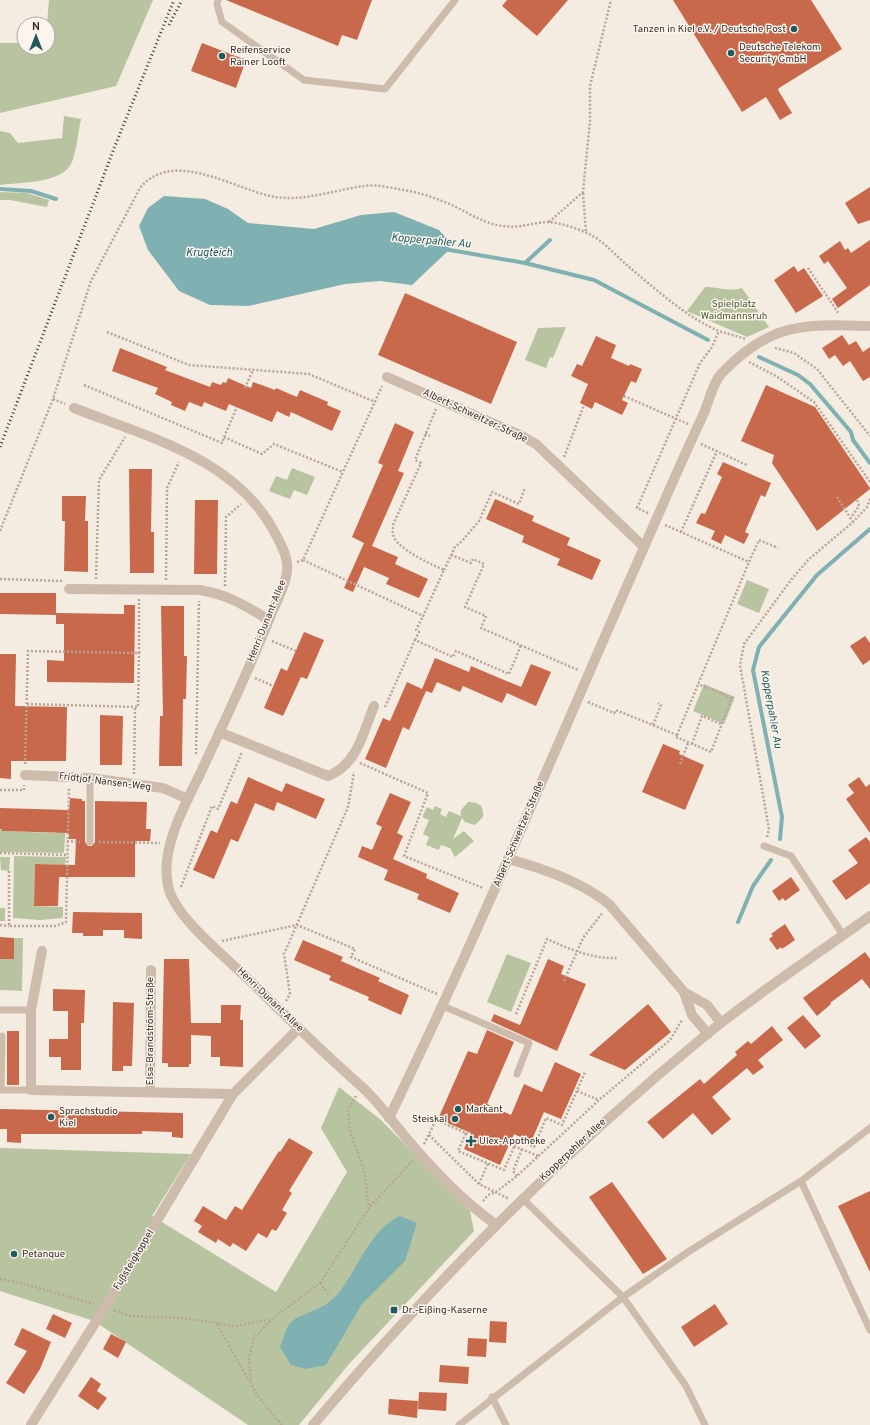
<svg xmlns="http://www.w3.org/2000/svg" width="870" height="1425" font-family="Overpass,sans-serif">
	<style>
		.green { fill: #b8c4a0 }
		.water { fill: #7fb0b2 }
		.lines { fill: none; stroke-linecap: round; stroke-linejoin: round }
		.stream { stroke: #7fb0b2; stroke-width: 4 }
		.building { fill: #c8694b }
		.path { stroke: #b9a596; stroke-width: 2.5; stroke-dasharray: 2 2; stroke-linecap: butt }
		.service { stroke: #cdbbac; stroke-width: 7 }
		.minor { stroke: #cdbbac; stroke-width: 10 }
		.tertiary { stroke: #cdbbac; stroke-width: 10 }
		.rail { stroke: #3b302b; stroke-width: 3; stroke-dasharray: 1 3; stroke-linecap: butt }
		.poi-dot { fill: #1f5a5e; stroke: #fbf5ee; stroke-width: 1.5 }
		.labels { text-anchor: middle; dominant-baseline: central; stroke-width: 3; stroke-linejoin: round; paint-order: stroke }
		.poi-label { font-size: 10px; fill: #3b302b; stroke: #fbf5ee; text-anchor: start }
		.park-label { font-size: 10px; fill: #4a5a2e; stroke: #fbf5ee }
		.street-label { font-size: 10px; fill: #3b302b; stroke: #fbf5ee }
		.water-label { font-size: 11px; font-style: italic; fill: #1f5a5e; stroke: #fbf5ee }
	</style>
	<rect width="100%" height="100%" fill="#f4ebe1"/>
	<path class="green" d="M49 0H153L116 86 0 113V43H24V48H48L47 24Z
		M64 116 81 119C78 133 77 148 72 162 63 184 20 182 0 185V131L10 133 18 143 62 138Z
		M0 192 27 193 49 200 47 207 10 200H0Z
		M705 287C719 287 728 292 742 288L769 327 747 337 687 311Z
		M566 327 553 358 550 357 546 368 525 360 538 328Z
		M292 468 315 477 307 495 294 490 290 499 269 491 276 476 287 480Z
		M747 580 769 589 759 613 737 604Z
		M704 684 735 697 724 724 693 711Z
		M468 802C480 802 484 806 483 817L475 825 465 822 462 818 453 839 464 831 474 841 455 857 450 848 441 845 439 850 426 845 429 837 423 834 429 820 422 817 427 807 433 810 435 806 442 809 440 814 446 817 449 811 461 816V810Z
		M66 821 64 853 0 852V829H2V831L56 833Z
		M14 856 66 857 65 865 35 864 34 906 63 907V918L40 920 13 918Z
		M0 857H10L9 871 1 870Z
		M0 908H5V921H0Z
		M14 938H23L22 991 0 990V959H14Z
		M507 954 531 963 511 1012 487 1002Z
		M339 1087 381 1120 470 1211 474 1231 349 1364 299 1425H248L94 1321 0 1291V1148L191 1154 152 1216 276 1292 347 1172 321 1128Z"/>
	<path class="water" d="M164 196 205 199 228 209 248 223 314 229 361 215 394 212 439 230 450 242 449 250 412 285 380 281 345 284 248 306 210 305 179 291 148 250 139 226 148 208Z
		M400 1216 417 1223 405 1261 362 1304 326 1365 306 1369 291 1365 280 1347C283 1340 286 1327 291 1322 303 1312 323 1310 334 1298 358 1273 367 1231 400 1216Z"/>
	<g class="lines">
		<path class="stream" d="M0 189 31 191 56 199
			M444 249 525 263 594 280 708 340
			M525 263 550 240
			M759 357 798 375 810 384 851 432 853 440 870 463
			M780 839 782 817 753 670 759 647 817 575 870 529
			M738 922 753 886 771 860"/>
	</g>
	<path class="building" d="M226 0H372L357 40 342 35 338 46Z
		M507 0H568L537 36 502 6Z
		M673 0H811L842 49 779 88 778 90 792 113 780 120 766 97 742 112Z
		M202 43 246 60 236 88 191 71Z
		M870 187V220L858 224 845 203Z
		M870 240V285L838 308 832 299 847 288 828 261 824 264 819 256 840 241 845 250 848 248 851 253Z
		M794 266 798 272 804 268 823 296 796 313 774 280Z
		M405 293 517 342 491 404 378 355Z
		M842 335 849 345 856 341 863 352 870 347V377L863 381 850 361 843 366 835 355 829 359 822 348Z
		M596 336 616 345 611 358 629 366 630 364 642 369 636 383 631 381 622 400 628 403 622 415 595 402 592 409 580 403 588 384 571 376 577 364 582 366Z
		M120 348 167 367 165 370 210 387 212 382 221 385 223 382 226 383 228 378 251 388 253 382 275 390 276 388 297 397 300 390 328 402 327 405 341 411 332 431 291 412 289 417 277 411 272 422 229 404 226 411 204 402 202 407 189 402 185 411 171 405 172 402 155 394 158 388 112 371Z
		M766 385 815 407 870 488V489L817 531 772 463 774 455 741 441Z
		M395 423 414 432 398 471 404 473 372 546 398 557 395 564 428 579 419 598 386 584 389 578 364 567 353 592 344 588 364 543 352 537 383 465 378 463Z
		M723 462 771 483 765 497 761 495 745 532 749 534 744 544 725 535 721 544 711 539 715 531 696 523 701 513 705 514 722 477 717 474Z
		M129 469H152L151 532H154V573H130Z
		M62 496H86L85 521H88V572L64 571 65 521H62Z
		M495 499 534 516 532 521 570 538 567 545 601 560 592 580 557 565 560 559 522 542 524 536 486 519Z
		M195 500H218L217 574H194Z
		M0 593H56V615L0 614Z
		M124 605H135L134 683 47 682V660L64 661V624H56V613L124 614Z
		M161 606H184V656H187L186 699H183L182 766H159L160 716H163Z
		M304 632 324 640 307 679 301 677 283 716 264 708 281 668 287 671Z
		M865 636 870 643V660L863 665 850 646Z
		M0 654H16L15 706 67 707 66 761H11V779L0 778Z
		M435 658 469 672 471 666 521 687 531 664 551 672 536 706 507 693 502 703 463 686 460 692 437 682 432 693 426 691 409 730 403 727 386 768 365 759 383 718 390 721 407 682 422 689Z
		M100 715 123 716 122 765H100Z
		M663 744 680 751 679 754 704 765 685 810 642 792Z
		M248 777 282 792 286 783 325 799 316 819 277 802 274 811 255 803 238 842 231 839 214 879 193 870 211 830 217 833 231 801 237 804Z
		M859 777 866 787 870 784V833L846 799 854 793 848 785Z
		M390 793 411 802 397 833 403 836 393 859 427 874 426 878 459 893 450 913 417 899 419 894 384 880 388 870 358 857 362 846 372 850 382 827 376 824Z
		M70 798 82 799V801H85V842L88 846H92L95 842V801L147 802 146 829H151L150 841H135V877H59L58 906H34L35 864 75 865 76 839H69V833L2 831V829H0V808L69 810Z
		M866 837 870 842V883L846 900 832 881 858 863 848 850Z
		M791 877 800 890 785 901 783 898 779 901 772 891Z
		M73 912 142 913V939L124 938V930H103V936H83V933H72Z
		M785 924 795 940 782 949 781 947 777 950 769 939 773 936 771 934Z
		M0 937 14 938V959H0Z
		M303 940 343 957 341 961 380 978 378 981 409 995 401 1015 368 1000 369 997 329 980 331 976 294 960Z
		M865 952 870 959V989L862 979 830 1003 831 1004 817 1016 803 998Z
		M164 959H189L191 1023H221V1005H241L240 1020H243V1067L220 1066V1057H211V1036L191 1035V1064H189V1067H168V1063H162Z
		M548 959 564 966 561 974 586 984 557 1051 491 1021 494 1014 520 1025Z
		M53 989 85 990 84 1023H81V1070H61V1057H49V1039H68V1011H53Z
		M113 1002 134 1003 132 1066H123V1071H112Z
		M648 1004 671 1032 625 1070 589 1055Z
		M803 1015 821 1036 805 1049 787 1028Z
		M772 1026 783 1040 758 1060 764 1067 753 1075 747 1068 712 1097 731 1119 712 1135 693 1113 663 1139 647 1122 700 1079 704 1084 737 1055 735 1052 748 1041 751 1044Z
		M487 1030 514 1042 487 1104 511 1115 524 1084 542 1092 555 1062 581 1074 561 1119 544 1112 531 1142 514 1134 500 1165 464 1149 471 1133 438 1119 468 1051 477 1054Z
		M7 1031H19V1085H7Z
		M0 1109 183 1113V1138L172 1137V1132L142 1131V1134H21V1143L7 1142V1129H0Z
		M289 1138 313 1152 289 1191 292 1193 282 1210 287 1213 276 1231 272 1229 267 1238 258 1233 246 1251 233 1243 230 1247 218 1239 216 1243 198 1232 202 1226 194 1221 203 1206 226 1220 235 1206 242 1210 279 1151 280 1152Z
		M612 1182 667 1259 643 1274 589 1197Z
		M870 1191V1272L838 1206Z
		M715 1304 728 1324 694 1347 681 1327Z
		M53 1314 72 1323 65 1338 46 1329Z
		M490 1321 507 1322 506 1343 489 1342Z
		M22 1328 51 1342 40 1369 24 1394 6 1383 27 1351 14 1345Z
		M111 1334 126 1342 118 1358 103 1349Z
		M468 1338 487 1339 486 1357 467 1356Z
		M440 1365 469 1367 468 1384 439 1382Z
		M91 1377 101 1384 97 1391 107 1398 98 1410 78 1396Z
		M419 1392 447 1393 446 1411 418 1409Z
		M389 1399 418 1401 417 1418 388 1414Z"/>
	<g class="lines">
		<path class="path" d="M583 193 586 232
			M549 222 583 192 590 121V86L611 0
			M808 268 839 314
			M107 332 189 365 309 374 375 402
			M775 348 794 353 817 369 870 436
			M749 362 776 376 814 402 870 482
			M84 385 222 443 224 437 262 454 274 444 343 472
			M245 388 253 370
			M624 396 688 424
			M53 399 65 404
			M425 434 430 436
			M224 437 237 407
			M701 444 747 465
			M564 457 584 405
			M837 497 853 522
			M648 513 637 508 700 363 712 347 719 331
			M850 519 859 506 857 499
			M665 525 749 562 759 540 778 548
			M0 531 53 399 91 281 140 188C172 149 231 187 270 196 302 203 333 190 364 186 376 184 392 188 404 190 421 193 439 199 454 206 470 214 485 224 503 226 519 229 534 222 549 222 561 223 576 228 587 233 603 240 615 255 628 266 654 288 689 319 719 331 728 334 737 336 745 339
			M681 532 717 451
			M451 555 471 563 473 559 484 564 465 607 486 616 481 628 578 670
			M303 560 423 616 444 570C432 565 398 549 394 537 392 533 393 529 393 525L421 463 415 460 436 409
			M297 562 303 560 382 386
			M444 570 455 547 462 541 479 521 492 492 519 504 525 488
			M0 579 62 581
			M96 579 99 480 125 437
			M166 580 167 488 179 462
			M225 586 226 517 241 504
			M415 640 419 632 416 630 423 616
			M272 641 296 651
			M255 678 273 686
			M588 702 614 713 616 710 677 735 676 737 711 752 732 698 698 684
			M27 704 138 707 139 653
			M385 707 415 640 453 657 456 651 509 674 521 645
			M653 725 661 705 658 703
			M677 735 749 562
			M692 744 702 716 721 724
			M196 754 199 601
			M360 763 428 793 404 856 483 888
			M25 764 28 651 139 653V599
			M680 764 688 743
			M134 774 135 707
			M0 790H24V785
			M767 837 769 829 740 665 744 644 791 580 808 560 853 522 867 507 870 499
			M67 841 80 842
			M99 842 160 843
			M0 853 67 855
			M9 871V926H56L66 922 69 787
			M181 887 212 806 218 809 242 752
			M0 925 9 926
			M222 941 297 925 355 949 351 957 437 994
			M564 981 583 938 603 912
			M286 1001 290 994 284 954 348 807 354 772
			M516 1014 547 939C569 949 592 959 617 958
			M577 1091 599 1100
			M356 1096 348 1110 350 1132 364 1170 369 1208
			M466 1133 471 1135
			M429 1135 479 1184 509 1199
			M424 1144 436 1120 466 1133 458 1151 504 1170 517 1140 534 1147 546 1118 562 1125 585 1072
			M514 1146 538 1156
			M517 1176 513 1171 522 1149
			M479 1184 488 1163
			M483 1201 488 1195 496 1192 517 1176 599 1100 670 1040 682 1020
			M0 1279 21 1283 94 1304
			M320 1283 330 1296
			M114 1310 130 1316 184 1318 236 1326 271 1319
			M217 1324 249 1381
			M282 1425 257 1395 251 1383 249 1358 254 1338 272 1319 320 1283 369 1208 412 1161"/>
		<path class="service" d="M218 0 217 4 222 22 304 80 385 89 455 0
			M90 842V778
			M764 846 791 856 843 935
			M443 1006 529 1043 517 1074
			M0 1010H31
			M2 1036 1 1090H31
			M801 1181 870 1330
			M522 1198 623 1297 686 1386 705 1425
			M492 1397 506 1425
			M459 1425 623 1297 688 1252 801 1181 870 1128"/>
		<path class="minor" d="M387 377 520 435 536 444 644 547
			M74 408C147 437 236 458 275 533 280 542 286 553 287 563 289 580 277 600 271 615 249 670 224 723 199 776 184 807 160 849 168 886 174 916 223 955 246 977 284 1014 321 1051 361 1086 379 1102 393 1123 408 1140 434 1171 463 1201 495 1224
			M69 589 200 590C229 595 244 605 269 620
			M219 732 328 776C357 765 363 733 374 706
			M25 775 90 778 163 788 188 799
			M509 859C544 869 580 881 609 904L684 992 692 1015 708 1034
			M42 951 31 1010V1090L233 1094 298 1029
			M684 992 707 1005 721 1023
			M150 1091 151 970
			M389 1118C478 935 556 747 638 561 660 511 681 462 704 413 709 401 713 382 722 373 771 322 804 324 870 326
			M31 1425 105 1307 233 1094"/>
		<path class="tertiary" d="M313 1425C433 1283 563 1152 707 1034 759 992 816 955 870 916"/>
		<path class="rail" d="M169 25 182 0
			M0 447 115 146 174 0"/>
	</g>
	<g class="poi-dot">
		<circle cx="794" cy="29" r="4"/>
		<circle cx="731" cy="53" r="4"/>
		<circle cx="222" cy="56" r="4"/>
		<circle cx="458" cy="1109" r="4"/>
		<circle cx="51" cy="1117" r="4"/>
		<circle cx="455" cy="1119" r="4"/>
		<path d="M469 1135h4v4h4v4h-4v4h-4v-4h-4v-4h4z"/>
		<circle cx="14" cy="1254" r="4"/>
		<rect x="390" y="1306" width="8" height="8" rx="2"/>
	</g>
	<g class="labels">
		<g class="poi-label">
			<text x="786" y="29" text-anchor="end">Tanzen in Kiel e.V. / Deutsche Post</text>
			<text x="739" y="47">Deutsche Telekom<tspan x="739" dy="12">Security GmbH</tspan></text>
			<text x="230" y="50">Reifenservice<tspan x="230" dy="12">Rainer Looft</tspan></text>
			<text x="466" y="1109">Markant</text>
			<text x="59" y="1111">Sprachstudio<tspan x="59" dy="12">Kiel</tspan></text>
			<text x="447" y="1119" text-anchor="end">Steiskal</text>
			<text x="479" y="1141">Ulex-Apotheke</text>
			<text x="22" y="1254">Petanque</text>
			<text x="402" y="1310">Dr.-Eißing-Kaserne</text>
		</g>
		<g class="park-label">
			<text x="734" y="304">Spielplatz<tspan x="734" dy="12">Waidmannsruh</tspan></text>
		</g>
		<g class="street-label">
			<text transform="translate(475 416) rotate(25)">Albert-Schweitzer-Straße</text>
			<text transform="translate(267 621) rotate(-68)">Henri-Dunant-Allee</text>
			<text transform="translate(105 782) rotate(7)">Fridtjof-Nansen-Weg</text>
			<text transform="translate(519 834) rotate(-67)">Albert-Schweitzer-Straße</text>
			<text transform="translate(270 1000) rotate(44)">Henri-Dunant-Allee</text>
			<text transform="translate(150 1031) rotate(-90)">Elsa-Brandström-Straße</text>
			<text transform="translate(573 1150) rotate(-43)">Kopperpahler Allee</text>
			<text transform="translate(134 1260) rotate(-59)">Fußsteigkoppel</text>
		</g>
		<g class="water-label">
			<text transform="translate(431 241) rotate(5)">Kopperpahler Au</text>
			<text x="209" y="253">Krugteich</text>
			<text transform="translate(771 709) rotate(80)">Kopperpahler Au</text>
		</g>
	</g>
	<g transform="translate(36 36)"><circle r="19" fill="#fbf5ee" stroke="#aea6a0"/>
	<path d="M0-3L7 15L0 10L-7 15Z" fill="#1f5a5e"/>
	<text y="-6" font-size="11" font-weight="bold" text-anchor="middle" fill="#3b302b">N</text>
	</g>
</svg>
